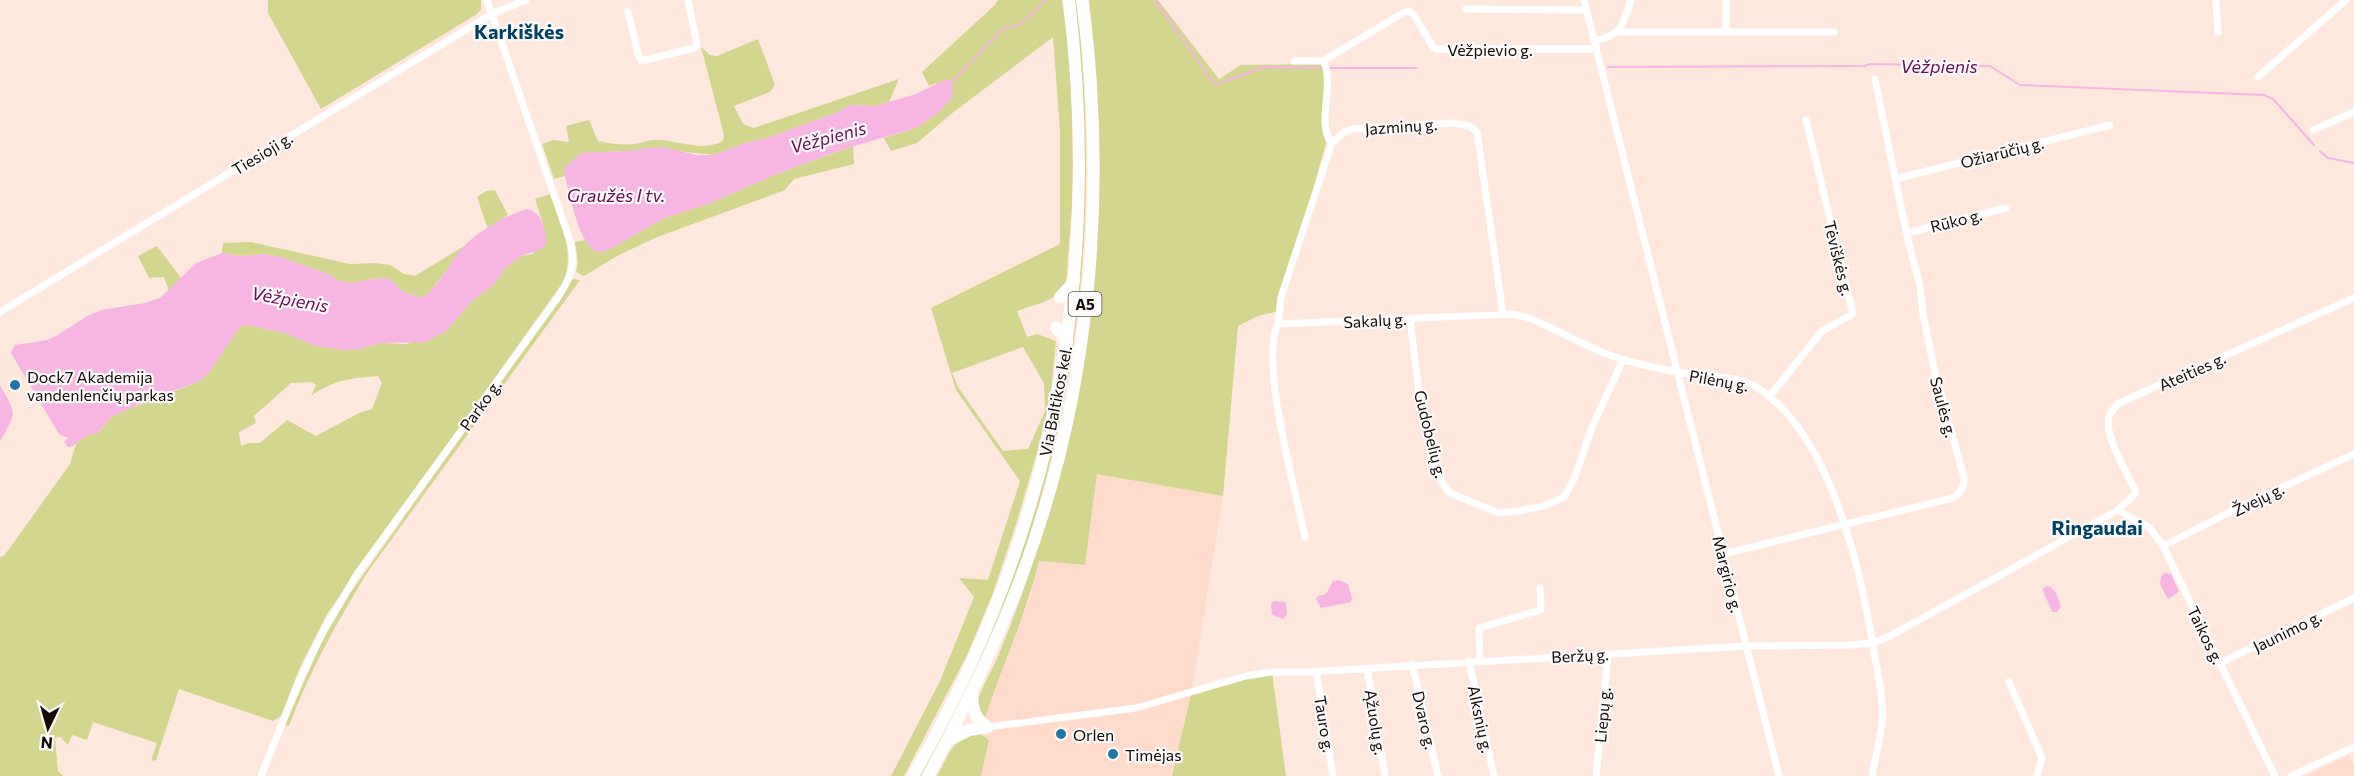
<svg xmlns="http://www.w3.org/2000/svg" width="2354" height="776" font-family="Commissioner,sans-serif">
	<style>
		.built { fill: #ffdbcc }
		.green { fill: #d2d68f; fill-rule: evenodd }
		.water { fill: #f6b5e2 }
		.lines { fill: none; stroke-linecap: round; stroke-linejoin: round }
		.stream { stroke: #f6b5e2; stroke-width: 2 }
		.minor { stroke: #fff; stroke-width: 7 }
		.trunk { stroke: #fff; stroke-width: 12 }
		.poi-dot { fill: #2076a6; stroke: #fafafa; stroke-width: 2 }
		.labels { text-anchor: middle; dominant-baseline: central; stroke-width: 4.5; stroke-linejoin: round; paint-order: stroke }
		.shield { fill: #fafafa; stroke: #5a524e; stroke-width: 1.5 }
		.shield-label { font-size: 15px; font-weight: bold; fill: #150a05 }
		.street-label { font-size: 16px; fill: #150a05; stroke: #fafafa }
		.poi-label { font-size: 16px; fill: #150a05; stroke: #fafafa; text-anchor: start }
		.water-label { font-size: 18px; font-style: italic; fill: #6c0d59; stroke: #fafafa }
		.quarter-label { font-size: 20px; font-weight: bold; fill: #014161; stroke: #fafafa }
	</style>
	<rect width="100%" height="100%" fill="#fee8de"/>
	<path class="built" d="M1097 474 1223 496 1192 690 1172 776H981L989 740 979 733 999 674 1031 595 1039 561 1085 565Z
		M2349 755 2354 766V776H2305Z"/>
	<path class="green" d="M268 0H481V9L477 14 321 109 268 13Z
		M998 0H1062C1074 83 1077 171 1068 255 1067 265 1069 282 1062 290 1052 302 1030 306 1017 311L1027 337 1037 334 1056 341 1050 400 1036 456 1018 518 993 593 967 655 904 776H891L940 681 974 597 959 578 988 580 1020 481 956 390 931 308 1060 244V131L1053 37 951 114 917 143 891 151 884 138 916 128 939 112 936 83 929 86 922 72 995 5ZM1023 347 1044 383 1045 411 1028 449 1003 451 958 387 952 373Z
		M1075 0H1077C1100 218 1081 417 998 622 977 675 949 726 921 776H919C985 660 1036 533 1063 401 1089 269 1088 133 1075 0Z
		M1089 0H1158L1219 79 1241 65 1322 64 1324 72 1323 132 1326 143 1279 311 1258 316 1238 326 1223 496 1097 474 1085 565 1039 561C1026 616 1001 667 984 721L976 706C980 690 989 676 996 661 1013 621 1028 579 1041 537 1096 362 1112 182 1089 0Z
		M758 39 775 85 770 92 734 106 743 124 754 128 899 79 889 102 874 106 851 105 838 112 764 139 745 143 714 155 647 148 630 151 603 152 564 173 565 176 554 179 542 144 553 140 569 142 566 126 589 120 598 141C612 144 626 146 640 143 645 142 649 140 654 140 678 139 700 153 723 141L724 135 701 47 710 55 717 56Z
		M853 146 854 164 794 179 785 190 655 238 617 256 584 276 576 272 578 263 575 242 586 240 594 250H608L664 218 708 204 774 175Z
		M495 190 508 215 488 229 477 197 486 191Z
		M550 194C560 222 576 252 563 282L327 614 300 667 281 716 273 721 179 689 156 760 151 761 157 743 93 722 87 740 72 735 68 745 60 737 55 738 58 771 63 776H0V557L4 556 70 464 76 444 83 436 100 431 111 417 123 411 200 381 210 371 240 326 247 325 285 333 315 346 359 349 381 343 406 344 447 330 472 301 494 284 505 268 521 256 533 254 543 224 535 199ZM378 376 382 383 372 409 359 413 316 436 287 420 260 443H249L241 446 239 432 256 423 254 416 291 383 312 382 316 385 311 396C332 380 353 378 378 376Z
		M251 242 350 264 376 263 390 265 404 274 415 276 466 245 430 292 421 298 403 292 390 279 378 278 352 283 339 281 328 274 277 256 263 254 241 256 222 253 223 243Z
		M157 246 181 278 169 291 164 277 149 278 138 256Z
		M573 279 580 280 367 573C337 622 309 672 289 726L285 725 322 641 351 592Z
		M1272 672 1286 776H1172L1192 690Z
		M979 733 989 740 981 776H937C950 753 951 739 979 733Z"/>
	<path class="water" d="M947 79 952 82 953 96 939 112 916 128 844 149 774 175 708 204 664 218 608 250C603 252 599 253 594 250 577 239 570 193 564 173L565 167 582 153 630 151 647 148 662 147 697 155H714L745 143 764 139 838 112 851 105 874 106 889 102 916 94Z
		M527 209C543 213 544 227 547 241L542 249 521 256 505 268 494 284 472 301 447 330 426 342 381 343 359 349 345 350 315 346 285 333 247 325 240 326 210 371 200 381 151 399 111 417 97 434 87 435 73 446 68 447 64 442 68 438 59 434 11 353 15 345 47 340 58 335 87 316 101 310 145 303 160 298 196 263 222 253 241 256 263 254 277 256 328 274 339 281 352 283 378 278 390 279 403 292 421 298C442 286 449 260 466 244 483 228 505 216 527 209Z
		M0 385C16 414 18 411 0 441Z
		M2165 573 2171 574 2179 592 2168 599 2160 584 2161 576Z
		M1339 580 1348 584 1352 598 1351 602 1321 608 1316 599 1318 596 1326 594 1333 581Z
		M2048 586C2055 587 2059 600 2061 607L2057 612H2052L2043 591V588Z
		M1274 601 1286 602 1287 614 1283 619 1272 615 1271 604Z"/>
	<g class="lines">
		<path class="stream" d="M1155 0 1215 85 1264 67 1323 68
			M1608 67 1864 66 1870 64 1990 66 2020 85 2264 95 2273 99 2314 145
			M1329 68H1417
			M951 83 1003 28 1020 25 1046 0
			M2320 151 2328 158 2354 163"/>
		<path class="minor" d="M1584 0 1779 776
			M1726 0V32
			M2216 0 2218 32
			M1466 9 1586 10
			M628 11 638 54 642 61 694 48 697 45 688 0
			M1618 32H1834
			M1594 41C1623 35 1622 25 1631 0
			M1294 61H1323L1403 13 1409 11 1414 15 1433 47 1436 49H1596
			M1323 61C1336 83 1315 125 1332 143
			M2258 77 2346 0
			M2313 130 2354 112
			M1895 179 2110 125
			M1907 233 2006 208
			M0 312 467 29 492 14 526 0
			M1410 319 1420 402 1437 470 1443 484 1450 493 1499 513 1518 511 1544 506 1564 497 1575 477 1592 427 1623 360
			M1278 324 1281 297 1332 143 1343 133 1352 129 1453 123 1469 126 1477 132 1503 314
			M1769 397 1822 331 1853 314 1806 120
			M2118 510 2150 528 2163 546 2275 776
			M1305 537C1296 491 1259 362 1278 324L1513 314 1529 318C1561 331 1592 351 1625 360 1642 365 1660 369 1678 372 1698 376 1737 376 1753 385 1829 429 1860 566 1873 646 1877 671 1884 697 1882 723 1880 740 1875 758 1872 776
			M2163 546 2238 508 2354 454
			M1723 554 1953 498C1961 492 1964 487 1964 477L1935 373 1923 314 1920 286 1907 236 1875 79
			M1480 660 1479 628 1541 610 1540 588
			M1469 661 1494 776
			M2220 663 2354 598
			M1412 664 1438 776
			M1367 668 1385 776
			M1316 671 1333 776
			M2009 682 2042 758 2037 776
			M988 727 1136 708 1246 676 1272 672H1307L1746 646 1851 645 1873 643 1890 636 2118 510C2123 504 2133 498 2136 492 2128 474 2101 432 2110 414 2112 410 2116 406 2119 403L2354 298
			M261 776 300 679 325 628 357 574 559 296C571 276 576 266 570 241L487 0
			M1596 776 1608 654
			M2291 776 2354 747"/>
		<path class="trunk" d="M1060 297 1074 282
			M1056 327 1067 342
			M972 694C973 710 974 718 988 727
			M948 741 969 730 988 727
			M913 776C1053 534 1102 277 1069 0
			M928 776C965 709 998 639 1025 567 1091 389 1108 187 1082 0"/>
	</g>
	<g class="poi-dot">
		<circle cx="15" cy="385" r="6"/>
		<circle cx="1061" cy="734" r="6"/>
		<circle cx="1113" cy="754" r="6"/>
	</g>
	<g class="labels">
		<rect class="shield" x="1068.5" y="292" width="33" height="24" rx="4.5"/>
		<g class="shield-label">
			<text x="1085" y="304">A5</text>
		</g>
		<g class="street-label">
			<text x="1490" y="49">Vėžpievio g.</text>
			<text transform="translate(1401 126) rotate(-4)">Jazminų g.</text>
			<text transform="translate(2002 152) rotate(-14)">Ožiarūčių g.</text>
			<text transform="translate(262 153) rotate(-31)">Tiesioji g.</text>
			<text transform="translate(1956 220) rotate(-14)">Rūko g.</text>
			<text transform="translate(1839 258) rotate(76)">Tėviškės g.</text>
			<text transform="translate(1375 320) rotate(-3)">Sakalų g.</text>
			<text transform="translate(2192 371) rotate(-24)">Ateities g.</text>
			<text transform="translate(1719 380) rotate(10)">Pilėnų g.</text>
			<text transform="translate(1055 401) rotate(-79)">Via Baltikos kel.</text>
			<text transform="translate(480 405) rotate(-54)">Parko g.</text>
			<text transform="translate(1944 407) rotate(75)">Saulės g.</text>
			<text transform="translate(1431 434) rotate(76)">Gudobelių g.</text>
			<text transform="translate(2258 499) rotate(-26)">Žvejų g.</text>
			<text transform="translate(1728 574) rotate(76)">Margirio g.</text>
			<text transform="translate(2287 631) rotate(-26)">Jaunimo g.</text>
			<text transform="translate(2206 635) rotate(64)">Taikos g.</text>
			<text transform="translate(1580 655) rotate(-3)">Beržų g.</text>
			<text transform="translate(1602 715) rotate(-85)">Liepų g.</text>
			<text transform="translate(1481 719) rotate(78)">Alksnių g.</text>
			<text transform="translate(1425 720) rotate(77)">Dvaro g.</text>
			<text transform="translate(1376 722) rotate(81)">Ąžuolų g.</text>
			<text transform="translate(1325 724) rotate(81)">Tauro g.</text>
		</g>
		<g class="poi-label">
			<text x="27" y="376">Dock7 Akademija<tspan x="27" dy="18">vandenlenčių parkas</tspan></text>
			<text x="1073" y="734">Orlen</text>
			<text x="1125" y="754">Timėjas</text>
		</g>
		<g class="water-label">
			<text x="1939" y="66">Vėžpienis</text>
			<text transform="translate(828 137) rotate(-15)">Vėžpienis</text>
			<text x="616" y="195">Graužės I tv.</text>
			<text transform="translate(290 299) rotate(10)">Vėžpienis</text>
		</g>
		<g class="quarter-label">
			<text x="519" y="31">Karkiškės</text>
			<text x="2097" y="527">Ringaudai</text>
		</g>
	</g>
	<g transform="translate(48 728) rotate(185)" stroke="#fafafa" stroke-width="4.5" paint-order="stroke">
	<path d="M0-4.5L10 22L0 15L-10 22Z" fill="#150a05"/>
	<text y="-9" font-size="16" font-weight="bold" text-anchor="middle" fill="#150a05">N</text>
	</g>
</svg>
